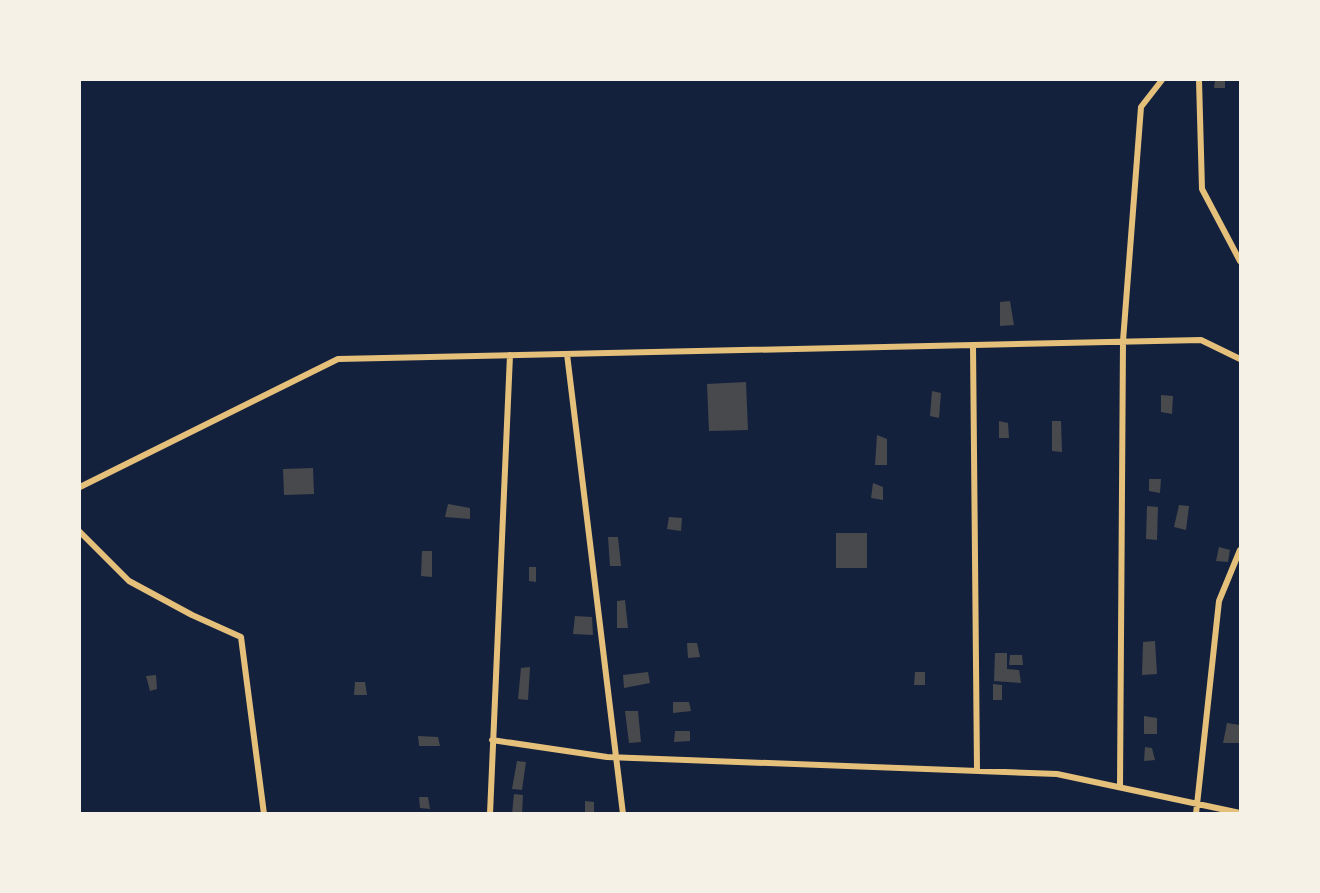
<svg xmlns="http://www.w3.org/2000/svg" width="1320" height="893" font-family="'Varela Round',sans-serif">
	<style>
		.building { fill: #48494c }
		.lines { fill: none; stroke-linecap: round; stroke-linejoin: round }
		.minor { stroke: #e5c07b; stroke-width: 6 }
	</style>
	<rect width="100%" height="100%" fill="#14213d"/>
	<path class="building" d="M1215 80H1225V88H1214Z
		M1010 301 1014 325 1000 326V302Z
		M746 382 748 430 709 431 707 384Z
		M932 391 941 393 939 418 930 416Z
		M1161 395 1173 396 1172 414 1161 412Z
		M999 421 1008 423 1009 438H999Z
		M1052 421H1061L1062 452 1052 451Z
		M877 435 887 439V465H875Z
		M313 468 314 494 284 495 283 469Z
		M1149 479H1161L1160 493 1149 491Z
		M873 483 883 487V500L871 498Z
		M448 504 470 508V519L445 517Z
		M1179 505 1189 506 1186 530 1174 527Z
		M1147 506 1158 507 1157 540 1146 539Z
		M669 517 682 518 681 531 667 529Z
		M836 533H867V568H836Z
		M608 537H618L621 566H610Z
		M1219 547 1230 550 1228 562 1216 561Z
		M422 551H432V577L421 576Z
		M529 567H536V582L529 581Z
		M625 600 628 628H617V601Z
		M575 616 592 617 593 635 573 634Z
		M1155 641 1157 674 1142 675 1143 642Z
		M687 643H697L700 657 688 658Z
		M995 653H1007V669L1019 670 1021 683 994 681Z
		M1010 655H1022L1023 665H1009Z
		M530 667 528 700 518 699 521 668Z
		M648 672 650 683 624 688 623 675Z
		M915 672H925V685H914Z
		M156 675 157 689 150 691 146 676Z
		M355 682H365L367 695H354Z
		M993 684 1002 685V700H993Z
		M673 702H689L691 711 673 713Z
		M625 711H638L641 742 629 743Z
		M1144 716 1157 718V734H1144Z
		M1227 723 1240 725V743H1223Z
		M675 731H690V741L674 742Z
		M418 736 438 737 440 746H419Z
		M1145 747 1152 748 1155 760 1144 761Z
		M517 761 526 762 522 790 512 789Z
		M514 794 523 795 522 814H512Z
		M419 797H428L430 809 420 808Z
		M585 801 594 802V812H585Z"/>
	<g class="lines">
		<path class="minor" d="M1199 80 1202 189 1240 261
			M973 345 977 770
			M567 354 623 814
			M80 487 338 359 1201 340 1240 359
			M80 532 129 581 192 615 241 637 264 814
			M492 740 607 757 1057 774 1240 813
			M1120 787 1123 341 1141 107 1162 80
			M490 814 510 355
			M1196 814 1219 601 1240 550"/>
	</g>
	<rect width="1320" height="893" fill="none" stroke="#f6f1e7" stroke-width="162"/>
</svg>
